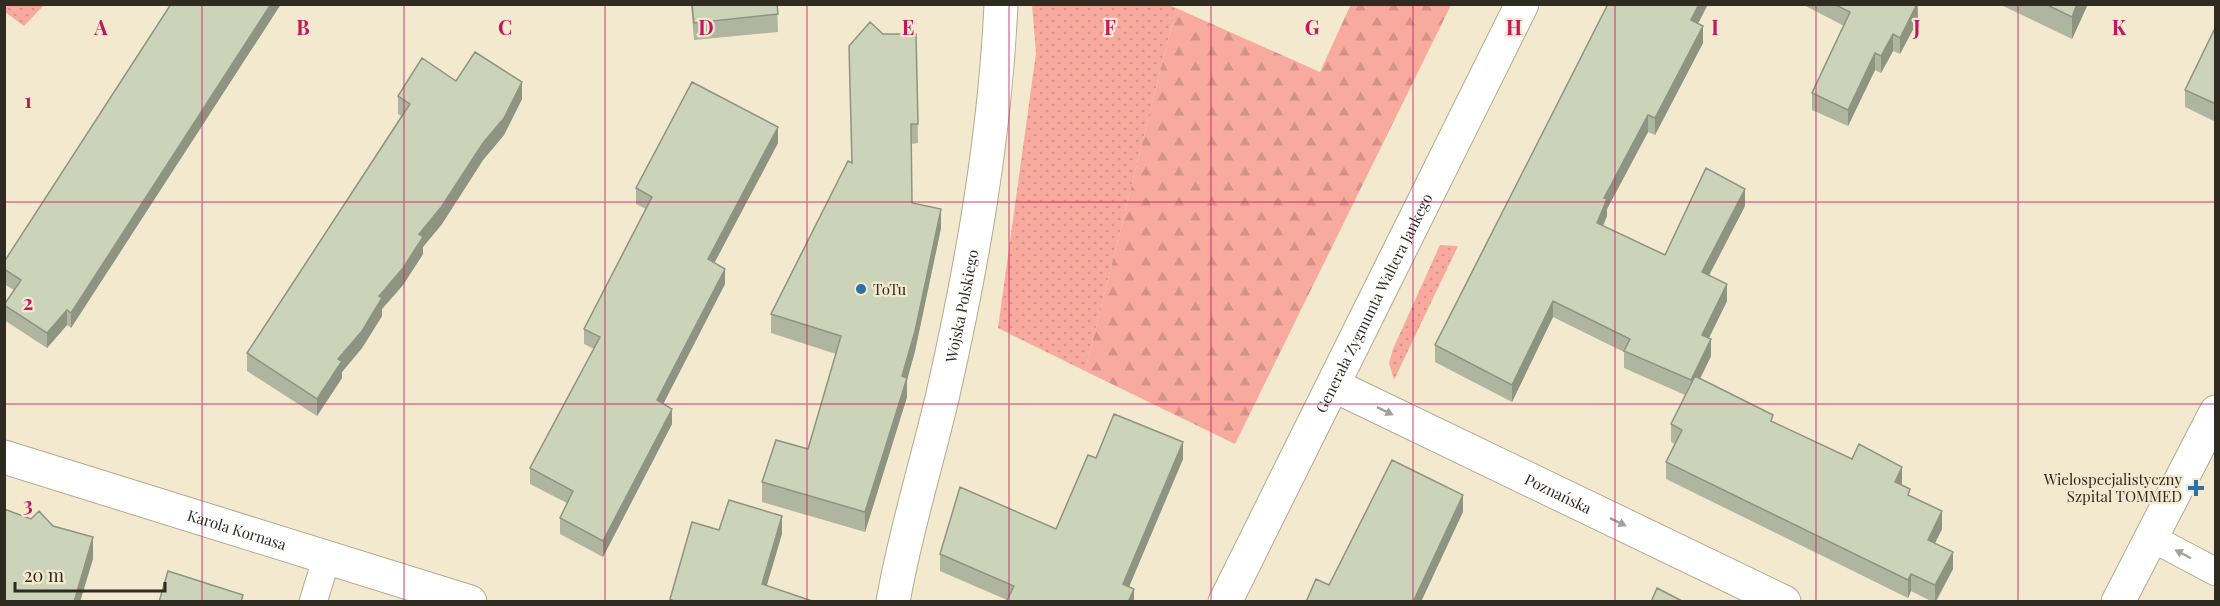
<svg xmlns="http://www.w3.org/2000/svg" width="2220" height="606" font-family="'Playfair Display',serif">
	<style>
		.grass { fill: url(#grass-dots) }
		.forest { fill: url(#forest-firs) }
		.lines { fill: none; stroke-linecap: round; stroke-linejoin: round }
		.service-casing { stroke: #b2a98f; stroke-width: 29 }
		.minor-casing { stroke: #b2a98f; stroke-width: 35 }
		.tertiary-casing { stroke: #b2a98f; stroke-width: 35 }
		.service { stroke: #fff; stroke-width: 27 }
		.minor { stroke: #fff; stroke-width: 33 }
		.tertiary { stroke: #fff; stroke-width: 33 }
		.wall { fill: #afb59e }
		.shaded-wall { fill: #8e9481 }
		.building { fill: #cbd3b8; stroke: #8e9481; stroke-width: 1.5 }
		.oneway { fill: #a1a09b }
		.grid { fill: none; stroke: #c2185b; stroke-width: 1.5; stroke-opacity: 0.55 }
		.poi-dot { fill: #2b71a6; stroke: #f3e9ce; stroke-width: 2 }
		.labels { text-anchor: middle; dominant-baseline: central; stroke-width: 4.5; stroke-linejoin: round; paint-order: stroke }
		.poi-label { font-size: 15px; fill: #2f2b21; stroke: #f3e9ce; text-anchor: start }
		.street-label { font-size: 15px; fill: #2f2b21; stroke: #f3e9ce }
		.grid-label { font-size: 20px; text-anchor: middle; font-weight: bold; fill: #c2185b; stroke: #f3e9ce; stroke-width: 4.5; stroke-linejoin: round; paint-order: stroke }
	</style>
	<defs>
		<pattern id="grass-dots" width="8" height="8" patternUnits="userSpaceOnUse" patternTransform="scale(1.5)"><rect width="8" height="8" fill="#f9aa9f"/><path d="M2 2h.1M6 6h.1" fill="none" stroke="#d69289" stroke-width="1.8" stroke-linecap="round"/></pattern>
		<pattern id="forest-firs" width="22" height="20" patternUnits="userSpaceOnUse" patternTransform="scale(1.5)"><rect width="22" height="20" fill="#f9aa9f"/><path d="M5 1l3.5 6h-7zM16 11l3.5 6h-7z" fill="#d69289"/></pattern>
	</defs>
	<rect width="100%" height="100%" fill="#f3e9ce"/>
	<path class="grass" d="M5 4H44V5L24 26 5 12Z
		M1167 4 1176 8 1085 371 998 328 1036 53 1032 5Z
		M1440 245 1458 246 1394 380 1389 363 1393 349Z"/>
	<path class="forest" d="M1351 4 1451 5 1235 444 1085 371 1176 8 1320 72Z"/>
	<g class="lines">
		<g class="service-casing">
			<path id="service" d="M2150 537 2216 572
				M313 602 327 557"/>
		</g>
		<g class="minor-casing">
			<g id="minor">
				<path id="s1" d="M1333 385 1784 602"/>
				<path id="s2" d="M4 457 470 602"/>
				<path id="s3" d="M893 602C905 532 927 463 943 394 972 266 995 136 1001 4"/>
				<path d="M2118 602 2216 412"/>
			</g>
		</g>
		<g class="tertiary-casing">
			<g id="tertiary">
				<path id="s4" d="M1225 602 1522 4"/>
			</g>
		</g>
		<use href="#service" class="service"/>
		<use href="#minor" class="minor"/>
		<use href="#tertiary" class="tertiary"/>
	</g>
	<path class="wall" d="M171 4H281L71 328 67 325 47 348 4 320V304L14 290 4 284V262Z
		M691 4H777L778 32 694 40Z
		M1608 4H1708L1698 24 1703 43 1655 135 1648 132 1607 209V216L1603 226 1665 255 1745 206 1709 275 1727 301 1709 338 1711 356 1700 379 1773 422 1902 484 1901 485 1910 496 1942 529 1935 543 1953 569 1936 602H1933L1911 591 1908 598 1666 479V462L1675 444 1671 442V424L1685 395 1624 368V352L1553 317 1512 402 1435 362V345Z
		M1802 4H1918V20L1900 54 1893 51 1881 73 1875 70 1848 126 1812 110V93L1844 26Z
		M1999 4H2088L2072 39Z
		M2216 26V122L2185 107V90Z
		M883 34H916L918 143 911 144 912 203 941 228 915 351 907 380V397L865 532 762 502V482L808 449 836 354 771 333V314L852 163 849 46Z
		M456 81 522 99 504 135 483 160 442 224 423 247V254L403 285 382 309V316L362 348 342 372V378L317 416 247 371V353L401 116 398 114V96Z
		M778 143 714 263 725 284 663 404 672 424 603 557 560 534V518L567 503 530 484V468L594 349 584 344V329L646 209 636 204V188Z
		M1096 458 1183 459 1129 587 1134 602 1007 600 940 571V554L1056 529Z"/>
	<path class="shaded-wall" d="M271 4H281L71 328V313Z
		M1699 4H1708L1691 37V20Z
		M1917 4 1918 20 1900 54V38Z
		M2077 4H2088L2072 39V17Z
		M1703 26V43L1655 135V118Z
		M1893 34V51L1881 73V56Z
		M1875 53V70L1848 126V110Z
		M522 82V99L504 135 483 160 442 224 423 247V254L403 285 382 309V316L362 348 342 372V378L317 416V399L338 359 419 234Z
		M1648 115V132L1607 209V216L1597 239V223L1604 198Z
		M778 127V143L708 275V259Z
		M1745 189V206L1702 289V272Z
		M941 209V228L915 351 907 380V397L865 532V512L902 376Z
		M725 269V284L657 416V400Z
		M1727 284V301L1702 352V335Z
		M1553 301V317L1512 402V385Z
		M67 310V325L47 348V333Z
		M1711 339V356L1691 397V380Z
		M672 409V424L603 557V541Z
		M1183 442V459L1123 601V584Z
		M1902 467V484L1895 499V482Z
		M1463 495V512L1421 602H1413Z
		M1942 511V529L1928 557V540Z
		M782 516V534L762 602V584Z
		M93 537V559L80 602H74Z
		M1953 552V569L1935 602V585Z
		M1911 574V591L1908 598V580Z
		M1134 589V602H1128Z"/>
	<path class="building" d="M171 4H271L71 313 67 310 47 333 4 305 21 280 4 269V262Z
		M692 4H777L778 14 694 23Z
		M1608 4H1699L1691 20 1703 26 1655 118 1648 115 1604 198 1607 199 1597 223 1665 255 1706 168 1745 189 1702 272 1727 284 1702 335 1711 339 1691 380 1624 351 1630 339 1553 301 1512 385 1435 345Z
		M1834 4H1917L1900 38 1893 34 1881 56 1875 53 1848 110 1812 93 1850 12Z
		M2045 4H2077L2072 17Z
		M870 22 883 34H916L918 124H911L912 203 941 209 915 331 902 376 907 378 865 512 762 482 776 440 808 449 841 336 771 314 848 161 852 163 849 46Z
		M2216 26V104L2185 90Z
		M475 52 522 82 504 118 483 143 442 206 419 234 423 237 403 268 379 296 382 298 362 331 338 359 342 361 317 399 247 353 410 104 398 96 422 58 456 81Z
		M692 82 778 127 708 259 725 269 657 400 672 409 603 541 560 518 573 491 530 468 600 337 584 329 652 197 636 188Z
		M1695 376 1773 415 1771 421 1852 459 1859 444 1902 467 1895 482 1910 489 1908 495 1942 511 1928 540 1953 552 1935 585 1911 574 1908 580 1666 462 1682 430 1671 424Z
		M1114 414 1183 442 1123 584 1134 589 1128 602H1006L1014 586 940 554 960 487 1056 529 1088 455 1096 458Z
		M1392 460 1463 495 1413 602H1306L1316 579 1329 585Z
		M729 500 782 516 762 584 815 602H676L670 599 692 522 719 530Z
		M4 509 31 519 39 511 53 526 93 537 74 602H4Z
		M168 571 243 595 241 602H159Z
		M1657 588 1684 602H1651Z"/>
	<defs><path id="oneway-solid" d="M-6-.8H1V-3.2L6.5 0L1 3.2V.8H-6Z" transform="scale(1.5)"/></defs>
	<g class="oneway">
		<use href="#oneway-solid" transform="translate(1385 411) rotate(26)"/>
		<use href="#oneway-solid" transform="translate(1618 522) rotate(26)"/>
		<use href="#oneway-solid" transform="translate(2183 554) rotate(-152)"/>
	</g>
	<path class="grid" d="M202 4V602M404 4V602M605 4V602M807 4V602M1009 4V602M1211 4V602M1413 4V602M1615 4V602M1816 4V602M2018 4V602M4 202H2216M4 404H2216"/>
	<g class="poi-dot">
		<circle cx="861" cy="289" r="6"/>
		<path d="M2193 479h6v6h6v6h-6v6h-6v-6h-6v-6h6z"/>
	</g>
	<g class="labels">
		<g class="poi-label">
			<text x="873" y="289">ToTu</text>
			<text x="2182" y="479" text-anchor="end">Wielospecjalistyczny<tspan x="2182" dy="17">Szpital TOMMED</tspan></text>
		</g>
		<g class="street-label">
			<text stroke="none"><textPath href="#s4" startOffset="334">Generała Zygmunta Waltera Jankego</textPath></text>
			<text stroke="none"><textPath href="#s3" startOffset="304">Wojska Polskiego</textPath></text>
			<text stroke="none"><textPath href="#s1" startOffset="250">Poznańska</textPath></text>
			<text stroke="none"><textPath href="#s2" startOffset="244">Karola Kornasa</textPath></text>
		</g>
	</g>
	<g class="grid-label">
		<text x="101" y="35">A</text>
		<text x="303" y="35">B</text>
		<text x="505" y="35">C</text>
		<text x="706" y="35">D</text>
		<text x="908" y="35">E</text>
		<text x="1110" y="35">F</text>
		<text x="1312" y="35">G</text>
		<text x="1514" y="35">H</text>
		<text x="1715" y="35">I</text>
		<text x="1917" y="35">J</text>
		<text x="2119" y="35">K</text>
		<text x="28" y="108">1</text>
		<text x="28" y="310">2</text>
		<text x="28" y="512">3</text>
	</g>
	<rect width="2220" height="606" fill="none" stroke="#2f2b21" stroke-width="12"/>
	<path d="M15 582v9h150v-9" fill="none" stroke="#2f2b21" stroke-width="3"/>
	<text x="24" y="582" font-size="18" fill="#2f2b21" stroke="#f3e9ce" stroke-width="4.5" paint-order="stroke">20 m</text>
</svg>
